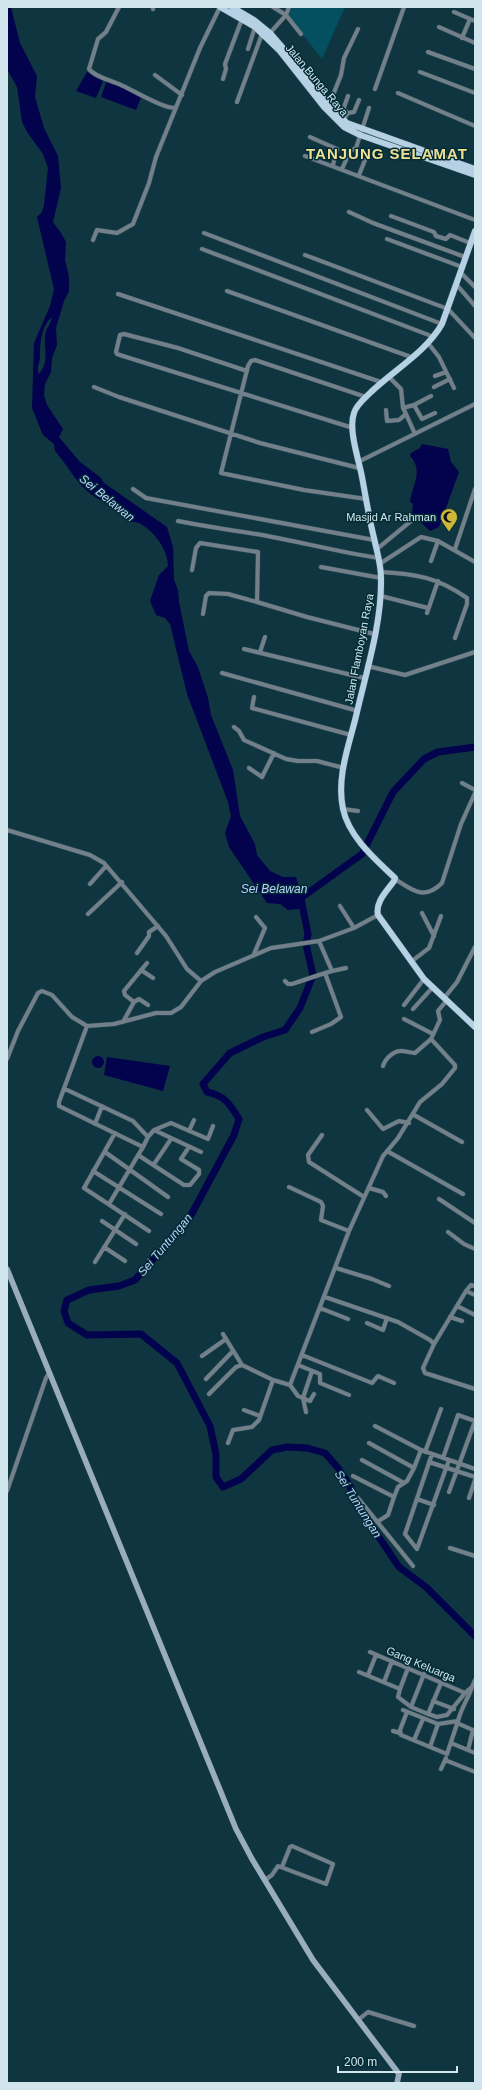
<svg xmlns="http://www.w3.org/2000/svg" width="482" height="2090" font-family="Helvetica,sans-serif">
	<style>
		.green { fill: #044f60 }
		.water { fill: #03024c; fill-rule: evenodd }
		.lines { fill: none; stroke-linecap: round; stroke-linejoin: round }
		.river { stroke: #03024c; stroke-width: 7 }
		.minor-casing { stroke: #2d515c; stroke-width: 5 }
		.secondary-casing { stroke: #2d515c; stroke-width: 6 }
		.primary-casing { stroke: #2d515c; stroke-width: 7 }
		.minor { stroke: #73808a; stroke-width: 4 }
		.secondary { stroke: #99adbd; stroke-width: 5.5 }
		.primary { stroke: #b6d0e4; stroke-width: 6 }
		.labels { text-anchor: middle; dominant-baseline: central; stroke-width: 3; stroke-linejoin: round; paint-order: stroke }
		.street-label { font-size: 11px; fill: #d1e6ec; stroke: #022b35 }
		.poi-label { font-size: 11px; fill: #d1e6ec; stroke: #022b35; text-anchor: end }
		.water-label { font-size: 12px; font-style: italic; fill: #bed0fb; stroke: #022b35 }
		.district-label { font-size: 15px; font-weight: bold; letter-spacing: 1px; fill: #f0e092; stroke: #022b35 }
	</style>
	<rect width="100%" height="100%" fill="#0e3540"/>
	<path class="green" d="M292 7H345L322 59 288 16Z"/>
	<path class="water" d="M7 7H11L20 43 37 76 35 97 44 128 58 156 61 188 53 222 61 233 66 242 65 260 69 277V291L64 301 56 328 57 345 52 358 51 372 45 384 44 395 47 405 63 429 59 437 80 462 100 477 104 483 167 527 173 547 174 580 178 590 179 602 189 651 198 667 208 698 211 715 233 770 240 816 255 844 257 855 270 871 283 877H296L305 906 299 909 288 910 280 904 267 903 229 847 225 833 231 816 228 802 187 694 170 624 165 618 156 615 150 601 159 575 168 566C168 549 153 530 139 523 136 522 133 523 130 521 126 518 123 513 119 511 108 503 95 499 85 489 74 479 66 463 55 451L54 444 43 435 32 408 34 343 50 306 54 289 37 217 42 212 44 205 48 168 43 154 27 132 22 122 17 87 7 69ZM52 317C51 323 48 326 46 331 42 348 51 360 39 374 36 368 39 364 40 358 40 344 41 326 52 317Z
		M87 72 104 79 96 98 76 91Z
		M107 80 142 95 136 110 101 97Z
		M422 444 448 449 451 462 459 472 439 527 430 531 412 514 413 504 410 502C412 486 424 470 410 456L411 453 420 448Z
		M92 1062a6 6 0 1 1 12 0a6 6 0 1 1-12 0Z
		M107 1057 170 1066 163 1091 104 1075Z"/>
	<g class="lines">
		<path class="river" d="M294 897 301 898 362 854 393 792 424 759 438 752 475 747
			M301 899 308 934 306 944 313 975 300 1008 285 1030 263 1037 230 1053 203 1084 207 1092C224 1095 230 1104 239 1119L234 1135 190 1217 135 1280 119 1286 89 1290 67 1300 64 1311 68 1323 87 1335 141 1334 177 1363 210 1426 216 1454V1477L223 1487 241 1479 272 1450 287 1447 307 1448 325 1453 338 1468 350 1486 358 1506 399 1567 426 1587 475 1636"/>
		<g class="minor-casing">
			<path id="minor" d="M119 7 106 32 98 39 89 69C95 77 110 80 119 84 133 90 163 109 176 108
				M273 7 286 15 301 34
				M153 9V7
				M454 12 475 21
				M439 27 475 43
				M270 33 286 15 289 7
				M462 38 470 19
				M248 49 255 27
				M428 52 475 69
				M420 72 475 93
				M155 75 182 95
				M223 79 226 69 225 64 242 19
				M375 89 404 7
				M398 93 475 126
				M237 102 262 34
				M329 105 341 75 344 58 358 29
				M348 113 354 112 359 100
				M343 120 348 113 343 110 348 96
				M310 137 337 149 333 165
				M305 156 475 220
				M342 169 350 151 356 148 369 108
				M359 175 365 160
				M349 212 373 223 465 257
				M391 216 434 232 436 236 446 239 450 235 470 243
				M204 233 442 324
				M387 239 462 267
				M93 240 97 230 117 233 133 224 149 183 156 157 200 48 220 7
				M202 249 434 337
				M305 255 448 309 475 338
				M460 272 475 287
				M456 284 475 306
				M227 291 411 357
				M118 294 381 382
				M428 343 439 357 454 388
				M247 371 178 348 124 334 120 335 116 352 117 354 123 356 353 428
				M388 376 401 389 403 408 414 405 422 419 435 413
				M435 376 446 372
				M94 387 119 397 260 443 359 468
				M434 387 450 379
				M366 397 255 360 251 361 248 366 221 473 304 490 366 499
				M414 405 431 396
				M386 410 387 421 399 420 406 414 403 408
				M406 414 415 434
				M358 462 475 404
				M133 489 146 498 374 540
				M178 521C204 526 230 530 256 534 297 541 338 552 379 558
				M377 549 411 521
				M455 549 475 489
				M431 561 438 541
				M381 563 421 537 438 541 475 562
				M321 567 381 578
				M192 570 196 548 200 543 258 552 257 602 307 617 374 634
				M381 572C416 574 437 577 467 598V604L455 638
				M381 596 428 608
				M427 613 438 581
				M203 614 206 596 209 593 228 594 257 602
				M244 649 364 678
				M260 652 265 637
				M367 666 405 675 475 652
				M222 673 358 711
				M254 697 252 708 351 735
				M234 727 239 731 244 740 286 759 298 761H317L344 768
				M249 768 262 777 274 753
				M462 783 475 790
				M343 809 358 811
				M7 830 90 855 104 863 166 936 187 969 201 981
				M395 879C412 890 424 901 442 883L461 824 475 793
				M90 884 106 866
				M340 906 354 928
				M422 913 434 936
				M88 914 122 882
				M137 953 149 936V932L158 926
				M254 954 265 928 256 917
				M412 961 429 948 441 916
				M141 970 153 978
				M332 971 346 968
				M285 981 288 984H292L325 973
				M445 997 457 982 475 947
				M134 1002 139 999 148 1005
				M404 1005 424 979
				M413 1009 433 987
				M404 1019 433 1034
				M123 1022 134 1002 125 995 124 991 147 963
				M312 1032 331 1024 341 1017 325 973 332 971 319 941
				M7 1059 18 1031 38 993 42 991 52 995 72 1017 87 1026 114 1024 156 1013H171L181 1007 201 981 215 972 271 948 319 941 354 928 378 915
				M383 1066C385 1059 394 1050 402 1051 406 1051 410 1053 415 1053L431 1039
				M65 1089 133 1121 148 1137 143 1147 59 1106V1102L87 1026
				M367 1110 383 1129 399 1121 409 1123
				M414 1115 462 1142
				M95 1124 102 1106
				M154 1130 171 1123 208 1139 213 1126
				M189 1131 194 1120
				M115 1133 84 1188 149 1231
				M322 1135 308 1155 309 1162 364 1197
				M148 1137 154 1130 201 1152
				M387 1151 463 1194
				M105 1152 168 1197
				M138 1155 184 1185H190L199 1174V1170L181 1159 189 1147
				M154 1164 171 1139
				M93 1171 161 1214
				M289 1187 321 1202 323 1206 321 1220 349 1231
				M369 1188 383 1192 386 1196
				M439 1199 475 1223
				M109 1204 143 1147
				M102 1221 136 1244
				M448 1232 464 1244 475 1249
				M104 1247 125 1261
				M95 1262 125 1214
				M336 1268 372 1279 389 1286
				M466 1291 475 1295
				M325 1297 398 1322 430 1340 434 1344 466 1291 471 1285 475 1286
				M457 1306 475 1315
				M320 1308 348 1319
				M450 1317 462 1321
				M367 1323 383 1330 387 1318
				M223 1334 242 1365
				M434 1344 423 1368 425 1373 475 1389
				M302 1355 372 1383 378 1376 394 1383
				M202 1356 226 1339
				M298 1365 320 1374V1383L349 1395
				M206 1379 233 1351
				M290 1385 349 1231 383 1156 398 1138 420 1102 442 1084 455 1068V1065L431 1039 440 1020 438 1011 447 1000
				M290 1385 298 1396 310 1401 314 1394
				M209 1394 236 1367 242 1365 273 1380 290 1385
				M244 1410 260 1416
				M306 1412 303 1398 312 1371
				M375 1426 421 1450 475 1469
				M228 1443 233 1430 252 1427 259 1420 273 1380
				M369 1443 414 1468 421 1450
				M425 1452 441 1409
				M432 1454 405 1534 417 1549 449 1460
				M443 1458 458 1415 475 1421
				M362 1460 404 1483
				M429 1462 475 1477
				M353 1476 394 1497 398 1487 407 1481 414 1468
				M7 1491 46 1378 49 1373
				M449 1492 475 1421
				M358 1498 413 1566
				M469 1498 475 1480
				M417 1499 434 1505
				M377 1522 388 1515 394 1497
				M450 1548 475 1556
				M370 1652 465 1693 472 1687 475 1680
				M359 1672 400 1689 398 1697 411 1707 424 1674
				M368 1675 376 1655
				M384 1682 392 1661
				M441 1683 428 1714 437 1717 447 1715 465 1693
				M400 1689 408 1668
				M433 1701 454 1709
				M411 1707 428 1714
				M403 1710 438 1724 458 1721C461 1708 468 1699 472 1687
				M407 1712 400 1730 401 1735 447 1754 458 1721
				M457 1723 473 1730 468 1750
				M393 1731 400 1733
				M414 1740 423 1719
				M451 1743 475 1753
				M430 1747 438 1724
				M445 1760 475 1772
				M441 1769 446 1758
				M265 1880 272 1875 278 1866 326 1884 333 1864 292 1846 290 1847 282 1867
				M358 2020 368 2012 414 2026"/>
		</g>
		<g class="secondary-casing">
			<path id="secondary" d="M7 1269 236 1829 252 1859 313 1960 399 2074 397 2083"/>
		</g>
		<g class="primary-casing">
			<path id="primary" d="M220 7 255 27 279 50 324 107 344 127 360 135 475 175
				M232 7 254 20 270 33 302 70 329 105 347 123 475 169
				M475 231 442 324C426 352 394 370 371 392 365 398 356 405 354 413 348 430 359 460 362 477 366 498 369 518 374 538 377 552 381 564 381 578 382 622 367 669 357 712 350 743 336 776 343 809 349 837 375 859 395 878L394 881C387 891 375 902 378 915L424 979 475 1027"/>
		</g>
		<use href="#minor" class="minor"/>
		<use href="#secondary" class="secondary"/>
		<use href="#primary" class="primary"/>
	</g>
	<defs>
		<g id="mosque-pin" transform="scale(0.9)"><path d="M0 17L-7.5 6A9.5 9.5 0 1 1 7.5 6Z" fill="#d0b837" stroke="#022b35"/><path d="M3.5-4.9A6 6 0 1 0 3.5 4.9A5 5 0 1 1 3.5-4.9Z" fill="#111"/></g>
	</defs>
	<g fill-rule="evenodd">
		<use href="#mosque-pin" x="449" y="517"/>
	</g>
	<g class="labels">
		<g class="street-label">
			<text transform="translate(317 80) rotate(50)">Jalan Bunga Raya</text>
			<text transform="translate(359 649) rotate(-79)">Jalan Flamboyan Raya</text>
			<text transform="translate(421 1664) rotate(23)">Gang Keluarga</text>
		</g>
		<g class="poi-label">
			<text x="436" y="517">Masjid Ar Rahman</text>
		</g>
		<g class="water-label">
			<text transform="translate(107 498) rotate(39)">Sei Belawan</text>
			<text x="274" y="889">Sei Belawan</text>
			<text transform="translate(165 1245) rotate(-50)">Sei Tuntungan</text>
			<text transform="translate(358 1504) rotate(58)">Sei Tuntungan</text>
		</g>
		<g class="district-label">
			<text x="387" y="153">TANJUNG SELAMAT</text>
		</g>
	</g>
	<rect width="482" height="2090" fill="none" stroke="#d1e6ec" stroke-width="16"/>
	<path d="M338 2066v6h119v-6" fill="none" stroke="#d1e6ec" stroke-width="2"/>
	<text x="344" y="2066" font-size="12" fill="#d1e6ec" stroke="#022b35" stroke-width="3" paint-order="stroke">200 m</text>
</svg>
